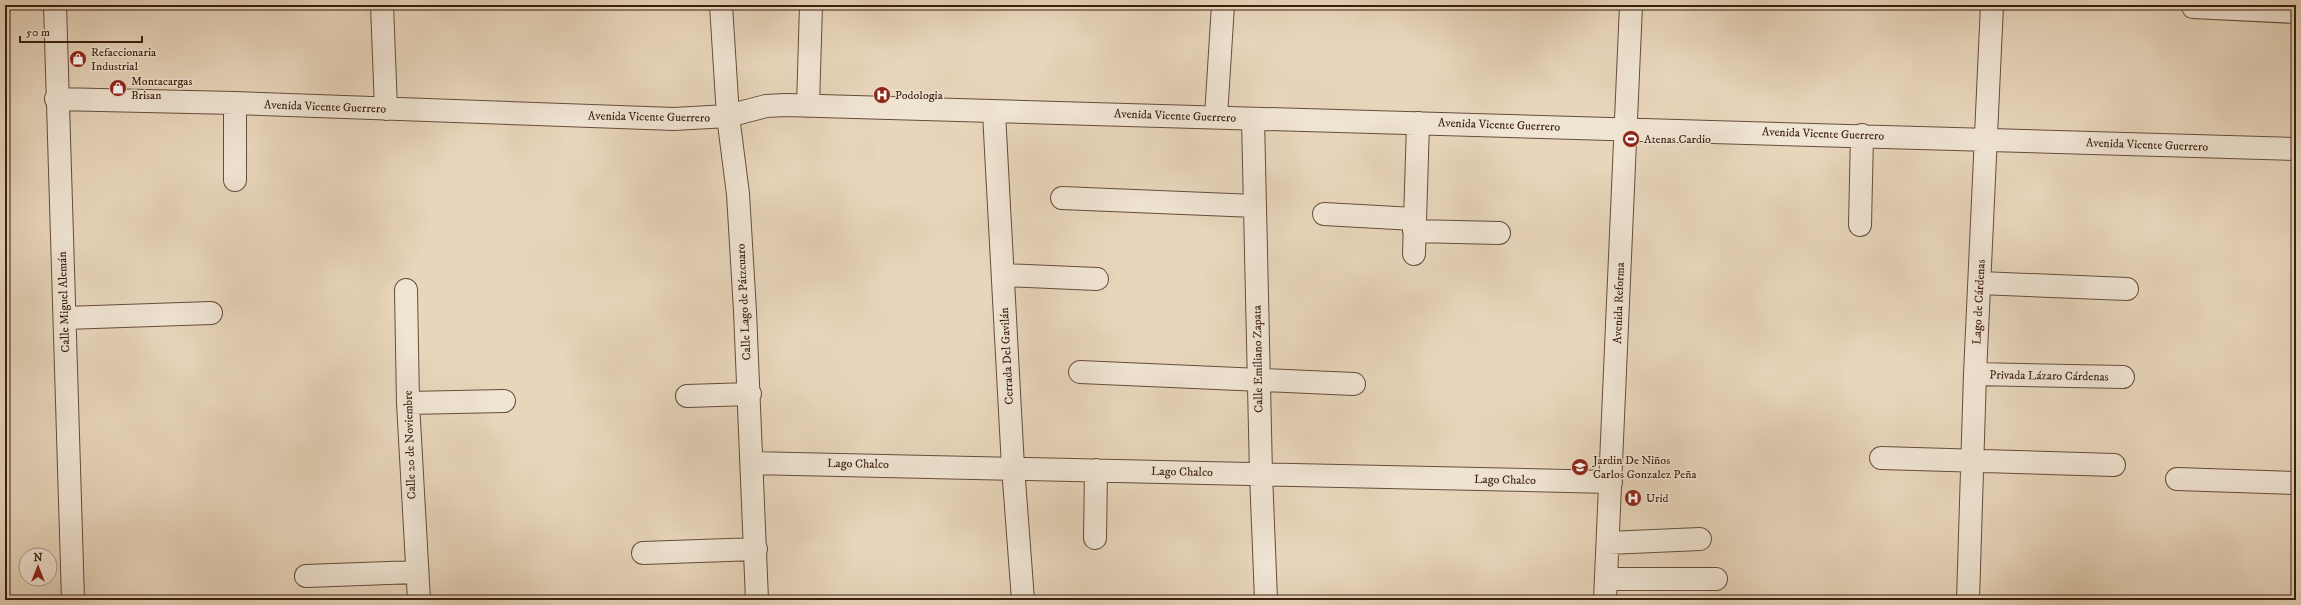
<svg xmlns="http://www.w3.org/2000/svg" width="2301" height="605" font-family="'IM FELL DW Pica',serif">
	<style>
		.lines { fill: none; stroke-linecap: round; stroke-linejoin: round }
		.minor-casing { stroke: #664d3a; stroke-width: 24 }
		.minor { stroke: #f0e4d3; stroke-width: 22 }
		.labels { text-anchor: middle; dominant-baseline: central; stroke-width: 3; stroke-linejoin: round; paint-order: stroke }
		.poi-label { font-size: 12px; fill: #3b1f0e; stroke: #f0e4d3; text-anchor: start }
		.street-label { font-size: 12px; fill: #3b1f0e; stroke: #f0e4d3 }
	</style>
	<rect width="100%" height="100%" fill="#e8d6bc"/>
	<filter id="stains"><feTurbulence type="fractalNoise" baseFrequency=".005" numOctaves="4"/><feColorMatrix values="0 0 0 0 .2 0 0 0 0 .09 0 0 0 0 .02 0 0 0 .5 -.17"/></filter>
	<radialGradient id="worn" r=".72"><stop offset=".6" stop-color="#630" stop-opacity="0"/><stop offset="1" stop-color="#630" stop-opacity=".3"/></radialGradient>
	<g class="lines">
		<g class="minor-casing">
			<path id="minor" d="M55 5 73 600
				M382 5 386 109
				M721 5 728 116 738 194 745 311 757 600
				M2193 7 2296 12
				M56 99 235 103 674 119 728 116 766 106 786 105 2296 149
				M808 106 811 5
				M994 113 1013 467 1023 600
				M1216 116 1223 5
				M1253 119 1261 474 1266 600
				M235 180V103
				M1062 198 1255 206
				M1324 214 1414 219
				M1860 225 1862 135
				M1414 231 1499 233
				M1414 254 1418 123
				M1003 275 1097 279
				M1980 283 2127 289
				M406 290 408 403 419 600
				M65 318 211 313
				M1080 372 1354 384
				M1975 374 2123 377
				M687 396 750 394
				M408 403 504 401
				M1881 458 2114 465
				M752 463 1611 482
				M2177 479 2296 483
				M1095 538 1096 470
				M1608 543 1700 539
				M643 553 756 549
				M306 576 416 572
				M1606 579H1716
				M1605 600 1631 5
				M1968 600 1975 374 1992 5"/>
		</g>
		<use href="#minor" class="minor"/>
	</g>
	<defs>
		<g id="shop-disc" transform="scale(0.9)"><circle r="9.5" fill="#8f2418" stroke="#f0e4d3"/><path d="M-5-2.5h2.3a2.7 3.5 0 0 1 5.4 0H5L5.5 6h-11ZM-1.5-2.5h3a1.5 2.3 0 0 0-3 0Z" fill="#fff"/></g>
		<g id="hospital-disc" transform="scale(0.9)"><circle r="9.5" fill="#8f2418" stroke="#f0e4d3"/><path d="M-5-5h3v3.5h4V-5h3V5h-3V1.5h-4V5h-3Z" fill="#fff"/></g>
		<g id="stadium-disc" transform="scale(0.9)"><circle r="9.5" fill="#8f2418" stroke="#f0e4d3"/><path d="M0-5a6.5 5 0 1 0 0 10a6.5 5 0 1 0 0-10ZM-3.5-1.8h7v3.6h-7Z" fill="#fff"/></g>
		<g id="school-disc" transform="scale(0.9)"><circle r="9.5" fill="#8f2418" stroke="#f0e4d3"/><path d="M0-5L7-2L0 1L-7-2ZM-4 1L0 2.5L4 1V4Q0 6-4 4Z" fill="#fff"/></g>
	</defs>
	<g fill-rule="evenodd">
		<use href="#shop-disc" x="78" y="59"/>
		<use href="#shop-disc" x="118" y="88"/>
		<use href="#hospital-disc" x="882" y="95"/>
		<use href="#stadium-disc" x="1631" y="139"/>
		<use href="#school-disc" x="1580" y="467"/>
		<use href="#hospital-disc" x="1633" y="498"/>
	</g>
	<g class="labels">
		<g class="poi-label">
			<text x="91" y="52">Refaccionaria<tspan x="91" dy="14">Industrial</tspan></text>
			<text x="131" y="81">Montacargas<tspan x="131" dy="14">Brisan</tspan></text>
			<text x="895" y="95">Podologia</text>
			<text x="1644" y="139">Atenas Cardio</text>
			<text x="1593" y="460">Jardin De Niños<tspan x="1593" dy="14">Carlos Gonzalez Peña</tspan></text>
			<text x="1646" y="498">Urid</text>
		</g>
		<g class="street-label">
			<text transform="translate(325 107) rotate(2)">Avenida Vicente Guerrero</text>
			<text transform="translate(1175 116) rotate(2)">Avenida Vicente Guerrero</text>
			<text transform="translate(649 117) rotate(1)">Avenida Vicente Guerrero</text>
			<text transform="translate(1499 125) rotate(2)">Avenida Vicente Guerrero</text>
			<text transform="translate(1823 134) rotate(2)">Avenida Vicente Guerrero</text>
			<text transform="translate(2147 145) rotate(2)">Avenida Vicente Guerrero</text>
			<text transform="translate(64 302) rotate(-92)">Calle Miguel Alemán</text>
			<text transform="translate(744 302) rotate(-93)">Calle Lago de Pátzcuaro</text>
			<text transform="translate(1979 302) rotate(-87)">Lago de Cárdenas</text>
			<text transform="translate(1619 303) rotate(-88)">Avenida Reforma</text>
			<text transform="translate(1007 356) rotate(-93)">Cerrada Del Gavilán</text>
			<text transform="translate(1258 359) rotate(-91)">Calle Emiliano Zapata</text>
			<text transform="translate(2049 376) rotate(1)">Privada Lázaro Cárdenas</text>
			<text transform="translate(410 445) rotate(-92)">Calle 20 de Noviembre</text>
			<text transform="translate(858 464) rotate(1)">Lago Chalco</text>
			<text transform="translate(1182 472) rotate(1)">Lago Chalco</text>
			<text transform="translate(1505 480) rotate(1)">Lago Chalco</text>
		</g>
	</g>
	<rect width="2301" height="605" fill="none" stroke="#e8d6bc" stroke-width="20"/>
	<rect x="6" y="6" width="2289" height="593" fill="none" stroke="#3b1f0e" stroke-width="2"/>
	<rect x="10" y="10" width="2281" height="585" fill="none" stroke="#3b1f0e"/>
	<g transform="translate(38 567)"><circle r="19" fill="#f0e4d3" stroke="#a89584"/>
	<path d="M0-3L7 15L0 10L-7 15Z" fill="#8f2418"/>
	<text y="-6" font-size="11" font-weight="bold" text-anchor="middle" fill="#3b1f0e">N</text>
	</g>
	<path d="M20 36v6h122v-6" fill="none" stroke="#3b1f0e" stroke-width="2"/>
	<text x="26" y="36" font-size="12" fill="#3b1f0e" stroke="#f0e4d3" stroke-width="3" paint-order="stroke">50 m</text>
	<rect width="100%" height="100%" filter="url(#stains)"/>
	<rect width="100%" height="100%" fill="url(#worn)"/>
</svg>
